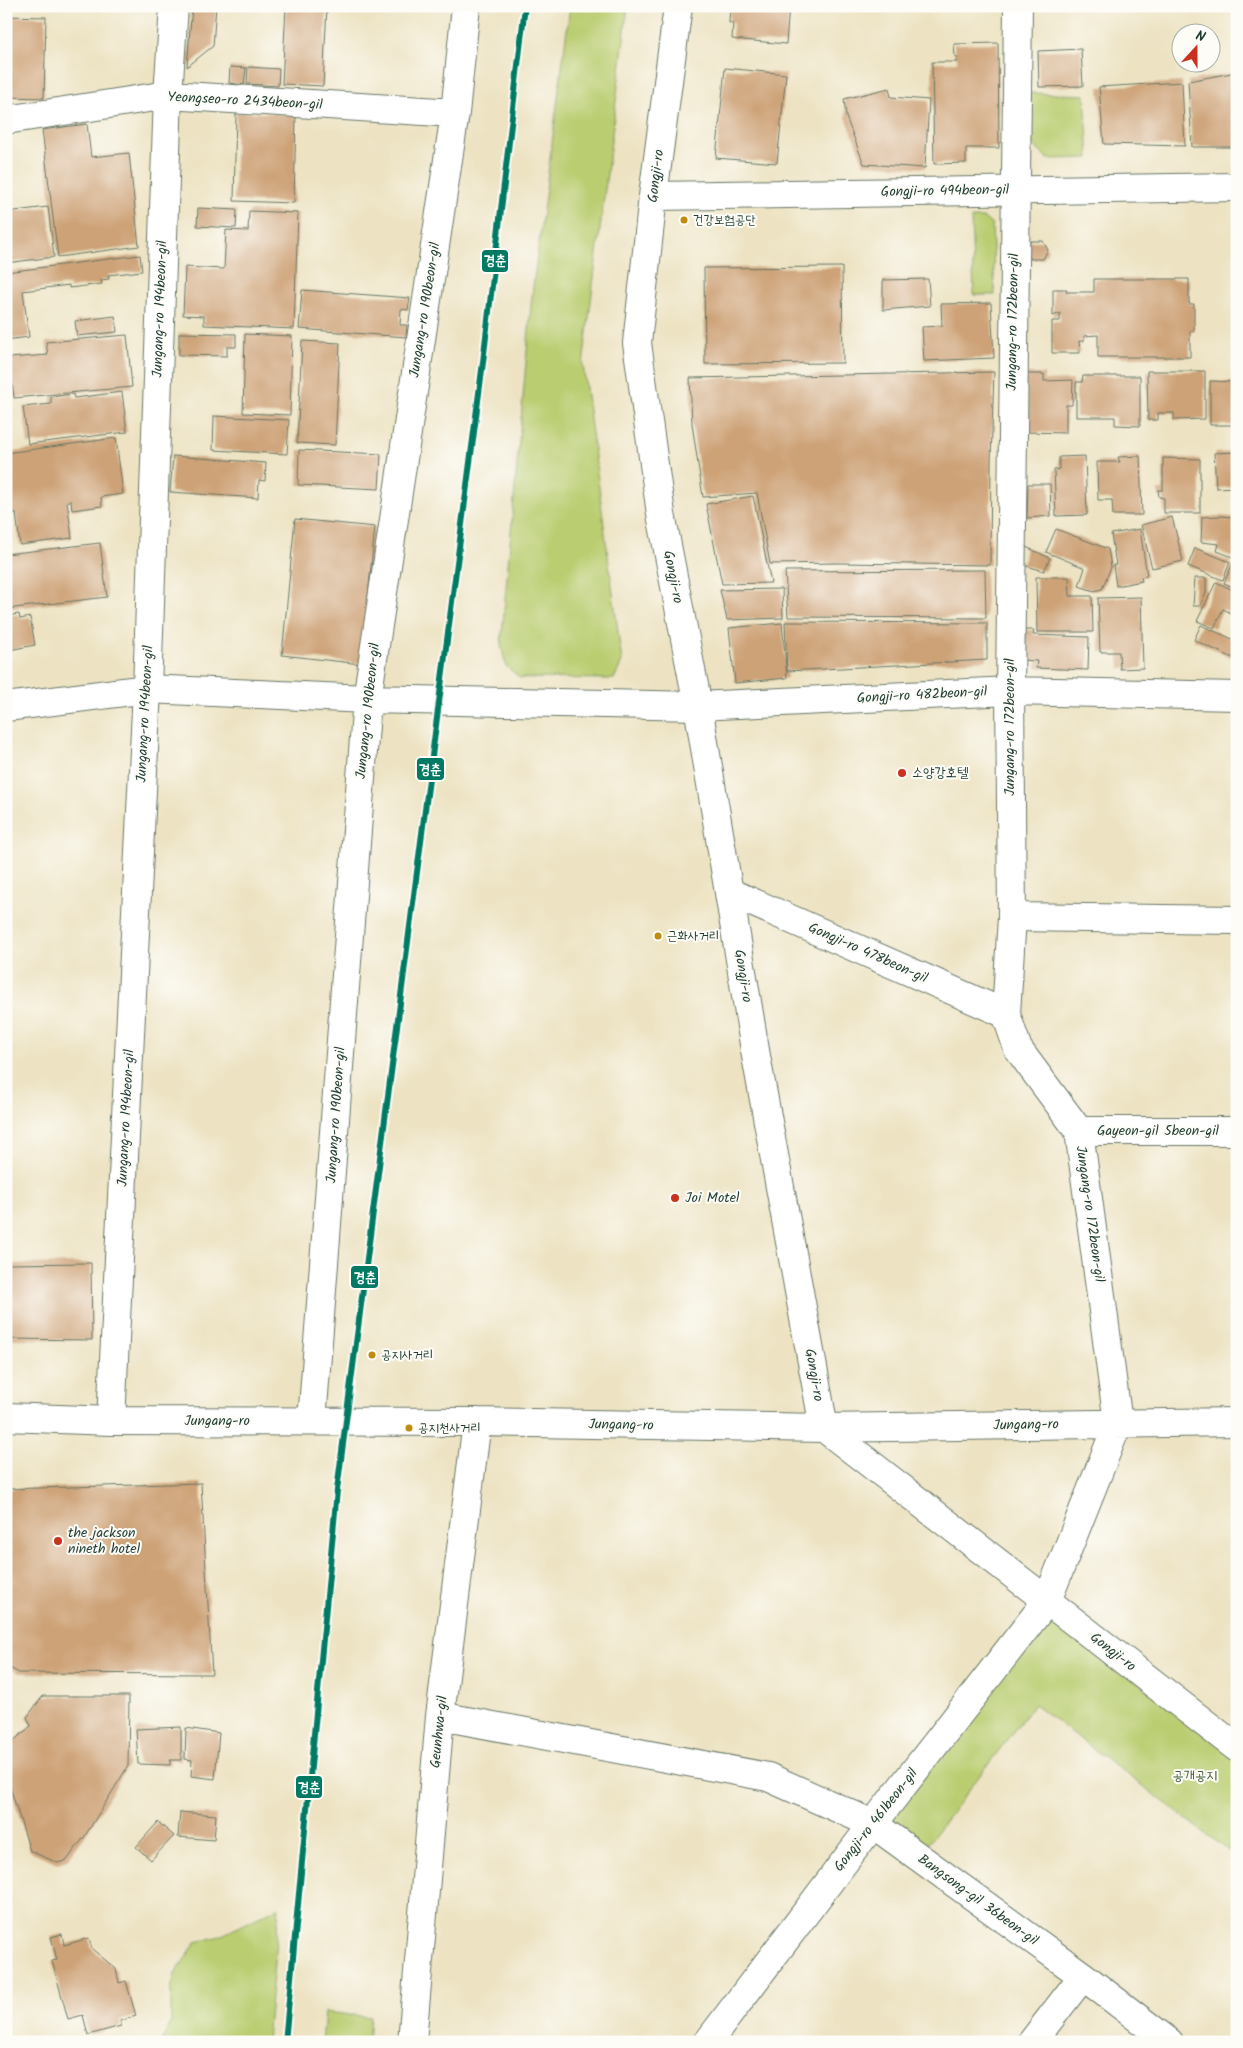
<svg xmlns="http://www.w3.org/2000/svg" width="1243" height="2048" font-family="Kalam,'Poor Story',sans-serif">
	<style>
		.green { fill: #bacd71; stroke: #6c8552 }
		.building { fill: #cda277 }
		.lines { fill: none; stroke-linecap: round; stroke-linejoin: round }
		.minor-casing { stroke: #677766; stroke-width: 30 }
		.minor { stroke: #fff; stroke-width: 28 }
		.rail-1-casing { stroke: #fdfcf7; stroke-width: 10 }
		.rail-1 { stroke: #007a62; stroke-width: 6 }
		.bus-dot { fill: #c18c0d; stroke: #fdfcf7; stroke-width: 2 }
		.poi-dot { fill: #c8321e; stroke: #fdfcf7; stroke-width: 2 }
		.labels { text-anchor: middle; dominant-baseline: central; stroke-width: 4; stroke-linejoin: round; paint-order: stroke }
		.bus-label { font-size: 13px; fill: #1f3d34; stroke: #fdfcf7; text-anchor: start }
		.street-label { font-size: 14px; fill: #1f3d34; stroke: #fdfcf7 }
		.poi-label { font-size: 14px; fill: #1f3d34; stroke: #fdfcf7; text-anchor: start }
		.park-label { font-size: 14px; fill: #466143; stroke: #fdfcf7 }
		.line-badge { stroke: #fdfcf7; stroke-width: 2 }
		.badge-label { font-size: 14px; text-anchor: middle; font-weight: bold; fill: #fff }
	</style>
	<rect width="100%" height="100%" fill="#fdfcf7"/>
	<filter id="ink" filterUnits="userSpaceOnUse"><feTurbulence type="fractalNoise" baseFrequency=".02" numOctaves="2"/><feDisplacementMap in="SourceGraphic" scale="10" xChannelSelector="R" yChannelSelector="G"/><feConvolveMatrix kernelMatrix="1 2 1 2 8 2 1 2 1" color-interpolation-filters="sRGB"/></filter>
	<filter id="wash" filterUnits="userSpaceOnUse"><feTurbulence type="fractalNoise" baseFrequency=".0096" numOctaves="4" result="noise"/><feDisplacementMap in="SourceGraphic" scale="20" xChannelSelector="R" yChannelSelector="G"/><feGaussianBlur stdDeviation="1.12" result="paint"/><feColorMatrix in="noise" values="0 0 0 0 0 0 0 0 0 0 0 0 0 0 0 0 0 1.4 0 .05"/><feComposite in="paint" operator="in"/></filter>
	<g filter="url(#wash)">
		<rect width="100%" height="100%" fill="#ede3c3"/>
		<path class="green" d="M570 6H628L583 365 622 662 614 679 520 678 506 666 501 645 532 295Z
			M1029 93 1085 95 1089 158 1048 159 1030 142Z
			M971 218H984L992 225 995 295H974Z
			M1044 1612 1237 1757V1857L1034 1704 921 1853 883 1824Z
			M279 1907 267 2042H161L171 2023V1989L175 1974 196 1942 220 1936Z
			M325 2012 370 2017 368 2042H322Z"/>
		<g id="blocks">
			<path class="building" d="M192 6H216L213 46 187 67Z
				M286 6H327L323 86 282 84Z
				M730 6H789L786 44 732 39 733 23H729Z
				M6 16 46 17 44 98 6 97Z
				M998 43 999 148H966V163L934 164 932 62H957V57H955L954 44Z
				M1081 49 1083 86 1039 87 1038 51Z
				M230 67 246 68 244 85 229 83Z
				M248 67 279 69 278 86 247 84Z
				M725 68 786 74 777 163 716 158Z
				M1237 72V147H1192L1188 81Z
				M1182 82 1185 146 1104 144 1099 87Z
				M889 88 891 97 929 100 925 168 864 164 846 117 844 99Z
				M236 112 296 114 294 203 234 201Z
				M87 124 91 157 129 153 139 246 58 257 42 130Z
				M48 207 54 257 6 263V212Z
				M198 208 237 210 236 228 197 226Z
				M249 211 298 213 294 329 204 325V316L183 315 185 267 224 269 226 230 248 231Z
				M1031 241H1043L1048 250 1043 259H1031L1025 250Z
				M140 255 142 271 108 275 109 279 101 280 102 284 69 288V285L23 291 29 337 6 340V272Z
				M842 267 843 363 705 364 704 268Z
				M928 279 930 306 883 310V280Z
				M1094 279H1189V304H1194V331H1190V357H1098V335L1084 336V341H1079L1080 353H1052V321H1060V313L1053 316V289H1067L1066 292H1094Z
				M302 290 410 298 408 310 401 309 400 325H407L406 337 299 329Z
				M991 303 994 358 924 361 922 327 942 326 941 304Z
				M115 316 117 332 77 336 75 321Z
				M179 333 236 334V347H227V356L179 355Z
				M245 334 292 336 290 415 243 413Z
				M127 335 132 387 14 398 9 358 48 355 46 342Z
				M302 341 340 343 335 445 297 443Z
				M1147 371H1205V419L1174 420V413H1158V420H1148Z
				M994 372 991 459 990 565 839 563 770 564 757 493 703 497 692 424 690 378Z
				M1023 374H1044V381L1073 380 1072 405H1066V433L1023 432Z
				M1083 376H1140V426L1115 425V417H1076V382H1082Z
				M1210 381 1237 382V425H1210Z
				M122 392 127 432 28 444 23 407 51 404V397L73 394 74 398Z
				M214 416 289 420 287 454 213 450Z
				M116 438 123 494 101 497 102 506 72 510 71 501H67L72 538 20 545 16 513 6 514V453Z
				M299 450 381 454 379 489 298 485Z
				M1237 452V487L1216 488 1214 453Z
				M173 456 266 463 265 481 259 480 258 498 170 492Z
				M1085 456 1087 515 1056 516 1054 470 1059 469V457Z
				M1140 456 1142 515H1113L1112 500H1098L1097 462H1120L1118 457Z
				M1163 458 1200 459V513H1164V498L1159 497 1158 490H1163Z
				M1028 484H1050L1051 516 1027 518Z
				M753 496 771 583 722 584 706 504Z
				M1220 516 1233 517 1234 521H1237L1235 558 1217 551 1219 544 1201 542 1202 517Z
				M1172 517 1183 561 1152 568 1141 525Z
				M295 519 375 527 361 664 282 655Z
				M1056 529 1108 549 1111 567 1102 589 1094 591 1079 586 1085 568 1046 552Z
				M1140 529 1147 576 1141 577 1142 581 1116 586 1113 565H1116L1111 534Z
				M100 543 107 597 6 609V554Z
				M1026 547 1050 558 1044 571 1023 565Z
				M1195 548 1230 562 1223 580 1188 566Z
				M1234 561 1237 562V589L1224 583Z
				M985 570 986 618 788 617 785 571Z
				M1036 577H1069L1070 596H1092L1093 632H1037Z
				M1195 578H1206V593L1200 606H1193Z
				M1216 582 1237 592V616L1223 609 1214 628 1197 621Z
				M782 589 783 618 727 620 720 590Z
				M1141 597 1143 668 1120 669 1119 652H1100L1098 598Z
				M19 614 20 619 30 617 35 645 9 650 6 616Z
				M785 622 987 623V660L787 671Z
				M782 623 787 678 735 683 729 628Z
				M1201 625 1237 641V649L1233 658 1194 640Z
				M1023 630H1034L1033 635 1089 637 1088 670 1036 668 1037 661 1022 660Z
				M91 1263 92 1340 6 1339V1264Z
				M201 1483 212 1674 19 1673 6 1666V1489Z
				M43 1696H129L128 1766 85 1836 67 1860 58 1863 30 1851 6 1774V1747L31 1726 27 1717Z
				M181 1727V1760H170V1765L138 1764 136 1729Z
				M186 1728 219 1733 215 1779 191 1776 192 1760 185 1759Z
				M180 1812 216 1815 214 1840 178 1837Z
				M158 1822 174 1836 151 1860 136 1847Z
				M62 1934 64 1945 89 1938 92 1949 116 1969 119 1983 126 1981 136 2016 120 2021 121 2026 88 2035 83 2015 68 2019 52 1961 57 1960 51 1937Z"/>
		</g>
	</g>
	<g filter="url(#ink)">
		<use href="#blocks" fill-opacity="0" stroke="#677766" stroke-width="1"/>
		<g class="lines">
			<g class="minor-casing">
				<path id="minor" d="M678 6 653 196 637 343 661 514 698 706 756 1056 824 1428 1237 1748
					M6 120 168 95 455 113
					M653 196 1237 187
					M6 707 147 689 367 699 698 706 1010 691 1237 696
					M729 892 1006 1014
					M1012 917 1237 920
					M1079 1131H1237
					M6 1417 111 1421 477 1422 824 1428 1237 1422
					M111 1421 147 689 168 95 174 6
					M312 1421 367 699 455 113 466 6
					M440 1716 768 1777 873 1824 1083 1976 1169 2042
					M412 2042 440 1716 477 1422
					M708 2042 873 1824 1047 1601 1118 1423 1079 1131 1018 1049 1006 1014 1012 917 1010 691 1018 6
					M1032 2042 1083 1976"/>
			</g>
			<use href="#minor" class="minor"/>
			<g class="rail-1-casing">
				<path id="rail-1" d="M285 2042 337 1490 483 362 525 6"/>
			</g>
			<use href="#rail-1" class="rail-1"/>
		</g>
	</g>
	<g class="bus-dot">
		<circle cx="684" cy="220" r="4.5"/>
		<circle cx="658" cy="936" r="4.5"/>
		<circle cx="372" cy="1355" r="4.5"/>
		<circle cx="409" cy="1428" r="4.5"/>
	</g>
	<g class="poi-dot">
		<circle cx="902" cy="773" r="5"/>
		<circle cx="675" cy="1198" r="5"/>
		<circle cx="58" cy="1541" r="5"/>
	</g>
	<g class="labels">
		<g class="bus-label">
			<text x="693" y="220">건강보험공단</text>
			<text x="667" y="936">근화사거리</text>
			<text x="381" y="1355">공지사거리</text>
			<text x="418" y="1428">공지천사거리</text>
		</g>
		<g class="street-label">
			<text transform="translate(245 101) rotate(3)">Yeongseo-ro 2434beon-gil</text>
			<text transform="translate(656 176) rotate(-83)">Gongji-ro</text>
			<text transform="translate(945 191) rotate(-1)">Gongji-ro 494beon-gil</text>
			<text transform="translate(160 309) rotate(-88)">Jungang-ro 194beon-gil</text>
			<text transform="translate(425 310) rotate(-81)">Jungang-ro 190beon-gil</text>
			<text transform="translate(1013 322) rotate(-89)">Jungang-ro 172beon-gil</text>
			<text transform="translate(673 577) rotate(79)">Gongji-ro</text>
			<text transform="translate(922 695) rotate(-3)">Gongji-ro 482beon-gil</text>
			<text transform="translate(368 711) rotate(-84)">Jungang-ro 190beon-gil</text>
			<text transform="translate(145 714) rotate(-87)">Jungang-ro 194beon-gil</text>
			<text transform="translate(1010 727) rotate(-90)">Jungang-ro 172beon-gil</text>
			<text transform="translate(868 953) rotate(24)">Gongji-ro 478beon-gil</text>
			<text transform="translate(743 976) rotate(81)">Gongji-ro</text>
			<text transform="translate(336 1115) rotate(-86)">Jungang-ro 190beon-gil</text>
			<text transform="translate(126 1118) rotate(-87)">Jungang-ro 194beon-gil</text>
			<text x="1158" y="1131">Gayeon-gil 5beon-gil</text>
			<text transform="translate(1090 1214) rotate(82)">Jungang-ro 172beon-gil</text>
			<text transform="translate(814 1375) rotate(80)">Gongji-ro</text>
			<text x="217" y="1421">Jungang-ro</text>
			<text transform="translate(621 1425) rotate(1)">Jungang-ro</text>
			<text transform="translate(1026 1425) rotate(-1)">Jungang-ro</text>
			<text transform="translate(1113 1652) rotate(38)">Gongji-ro</text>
			<text transform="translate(439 1732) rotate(-84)">Geunhwa-gil</text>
			<text transform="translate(876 1820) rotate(-52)">Gongji-ro 461beon-gil</text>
			<text transform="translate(978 1900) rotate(36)">Bangsong-gil 36beon-gil</text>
		</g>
		<g class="poi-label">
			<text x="912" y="773">소양강호텔</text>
			<text x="685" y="1198">Joi Motel</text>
			<text x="68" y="1533">the jackson<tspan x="68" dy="16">nineth hotel</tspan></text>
		</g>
		<g class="park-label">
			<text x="1195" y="1776">공개공지</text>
		</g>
	</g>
	<g class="line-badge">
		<rect x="481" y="249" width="28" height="24" rx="5" fill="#007a62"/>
		<rect x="416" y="757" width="29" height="24" rx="5" fill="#007a62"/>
		<rect x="350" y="1265" width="29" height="24" rx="5" fill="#007a62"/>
		<rect x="295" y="1775" width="28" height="24" rx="5" fill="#007a62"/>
	</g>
	<g class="badge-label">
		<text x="495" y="265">경춘</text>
		<text x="430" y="774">경춘</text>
		<text x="365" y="1282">경춘</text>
		<text x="309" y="1792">경춘</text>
	</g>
	<rect width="1243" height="2048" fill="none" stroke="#fdfcf7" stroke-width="25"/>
	<g transform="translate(1196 48) rotate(21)"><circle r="24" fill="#fdfcf7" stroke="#a4b0a9"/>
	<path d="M0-4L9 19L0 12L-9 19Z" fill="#c8321e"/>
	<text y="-8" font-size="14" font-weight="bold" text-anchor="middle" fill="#1f3d34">N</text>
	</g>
</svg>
